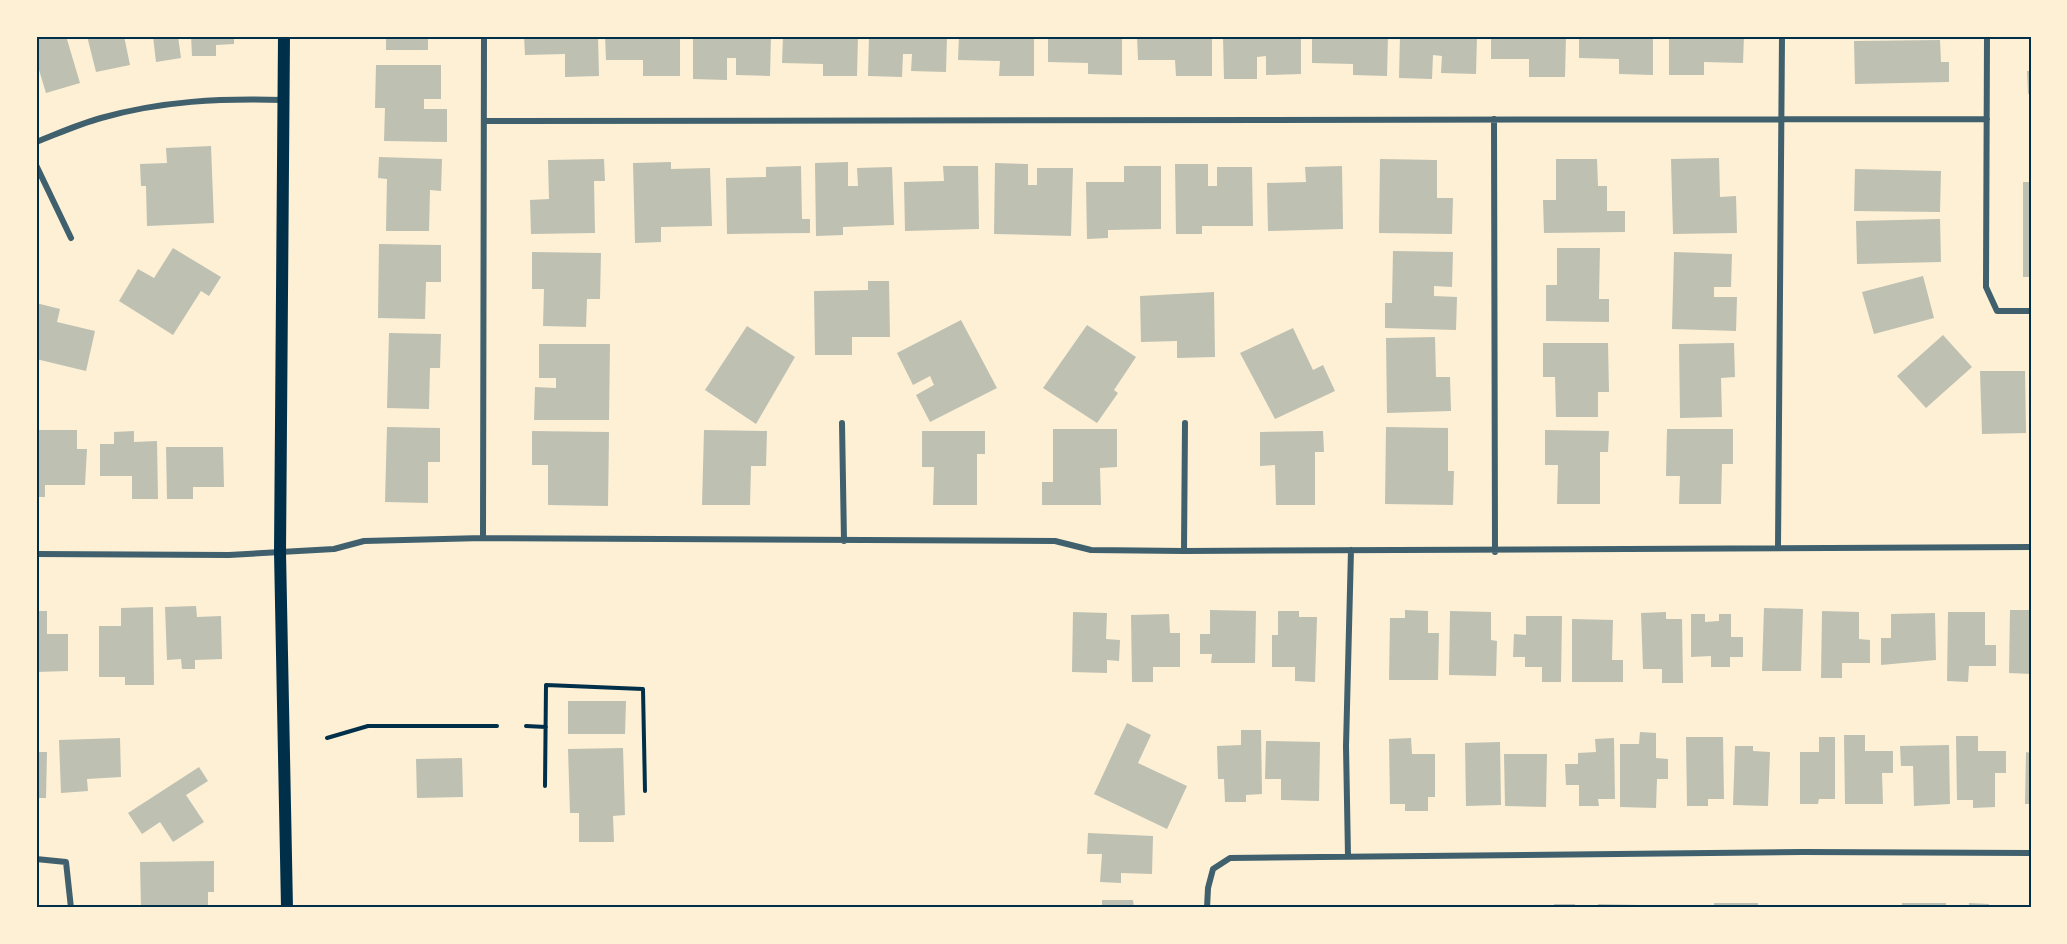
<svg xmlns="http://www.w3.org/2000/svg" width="2067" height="944" font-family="Mulish,sans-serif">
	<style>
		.building { fill: #bec0b2 }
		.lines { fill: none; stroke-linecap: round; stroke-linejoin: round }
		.path { stroke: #003049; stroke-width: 4 }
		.minor { stroke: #3f606c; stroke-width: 6 }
		.secondary { stroke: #003049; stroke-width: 12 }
		.neatline { fill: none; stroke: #003049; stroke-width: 2 }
	</style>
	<rect width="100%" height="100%" fill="#fdf0d5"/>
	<path class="building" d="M36 36H66L80 83 46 93 36 60Z
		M87 36H124L130 65 96 72Z
		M153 36H178L181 58 156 62Z
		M191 36H234V44L216 45V56H192Z
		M386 36H428V50H386Z
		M524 36H598L599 76 565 77V54L525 55Z
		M605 36H680V76H643V60H606Z
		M693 36H771L770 76 736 75V58H727V80L693 79Z
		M783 36H858L857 76H823V64L782 63Z
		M869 36H947L946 72 911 71 912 54H903L902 77 868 76Z
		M959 36H1034V76H999L1000 61 958 60Z
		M1048 36H1122V75L1088 74V63L1048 62Z
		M1137 36H1212V76H1176L1175 60H1138Z
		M1223 36H1301V74L1266 75V56L1257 57V79H1224Z
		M1312 36H1388L1387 76 1353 75V64L1312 63Z
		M1400 36H1477L1476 74 1441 73 1442 56 1433 55 1432 79 1399 78Z
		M1491 36H1566L1565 77H1529V59H1491Z
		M1579 36H1653V75L1619 74V59L1579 58Z
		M1669 36H1744L1743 63 1704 62V75H1669Z
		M1940 40 1941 62H1949V82L1855 84 1854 41Z
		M376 65H441V99H424V109H447V142L384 141 385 108H375Z
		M2027 71H2031V94H2028Z
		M211 146 214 223 147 226 146 186H141L140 164 167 163 166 148Z
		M379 157 442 159 441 191 430 190 429 231H386L387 179 378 178Z
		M1719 158 1720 197 1736 196 1737 233 1673 234 1671 159Z
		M604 159 605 181H594L595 233 531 234 530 200 549 199 548 160Z
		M1380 159 1437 160V198H1453L1452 234 1379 233Z
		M1556 159H1597L1598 186H1607V211H1625V232L1544 233 1543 200H1556Z
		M671 162V169L710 168 712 226 661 227V242L635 243 633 163Z
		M848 162V186H858L857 168 892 167 894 225 843 227V235L816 236 815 163Z
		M995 163 1028 164V185H1037V168H1073L1071 236 994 234Z
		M1175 164H1208V186H1217V167H1252L1253 226H1202V234H1176Z
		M801 166 802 219H810V233L727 234 726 178 766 177V167Z
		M943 166H978L979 229 905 231 904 182 944 181Z
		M1124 166H1161V229L1108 230V238L1087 239 1086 182H1124Z
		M1342 166 1343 229 1268 231 1267 183 1306 182 1305 167Z
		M1855 169 1941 171 1940 212 1854 211Z
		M2023 182H2031V277H2023Z
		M1940 219 1941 262 1857 264 1856 221Z
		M379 244 441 245V282H426L425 319 378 318Z
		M173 248 221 277 209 296 201 291 173 335 119 301 138 269 154 278Z
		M1557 248H1600L1599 299H1609V322L1546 321V285H1557Z
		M1393 251 1453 252 1452 287 1434 286V296L1457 297 1456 330 1385 328V303H1392Z
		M532 252 601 253 600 299H587L586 327 543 326 544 289H532Z
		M1674 252 1732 254 1731 287H1714V297H1737L1736 331 1672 329Z
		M1923 276 1934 318 1874 334 1862 292Z
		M868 281H889L890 337H852V355H815L814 291 868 290Z
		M1214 292 1215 357 1177 358V341L1141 342 1140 296Z
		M36 303 60 309 57 322 95 331 86 371 36 359Z
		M961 320 997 388 930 422 916 395 934 385 930 376 913 385 897 353Z
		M1087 325 1136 357 1114 390 1118 393 1097 423 1043 388Z
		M747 326 795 357 756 424 705 390Z
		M1293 328 1313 370 1323 365 1335 391 1275 419 1240 353Z
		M389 333 441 334 440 368H430L429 409 387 408Z
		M1943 335 1972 367 1926 408 1897 376Z
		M1435 337 1436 377H1450L1451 411 1387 413 1386 338Z
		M1543 343H1608L1609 392H1598V417H1556L1555 377H1543Z
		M1734 343 1735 377 1721 378 1722 417 1680 418 1679 344Z
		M539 344H610L609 420H534L535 387 556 388V378H539Z
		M1980 371H2025L2026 433 1982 434Z
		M387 427 440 428V462H428V503L385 502Z
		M1386 427 1448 428V471H1454L1453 505 1385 504Z
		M1053 429H1117V467L1100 468 1101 505H1042V482H1053Z
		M1667 429H1733V464H1722L1721 504H1679L1680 476H1666Z
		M36 430H77V449H87L85 485H45V497H36Z
		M704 430 767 431 766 466H751L750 505H702Z
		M1545 430 1609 431 1608 452H1600V504H1557L1558 465H1545Z
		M134 431V442L157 441 158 499H132V476H100V444H114V432Z
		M532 431 609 432 608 506 548 505V465H532Z
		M922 431H985V454H977V505H933L934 467H922Z
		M1323 431 1324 452H1315V505H1276L1275 465 1260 466V432Z
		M166 447H223L224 487H193V499H167Z
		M196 606 197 617 221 616 222 659 195 660V669H182L181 659 167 660 165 607Z
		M153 607 154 685H125V677H99V626H121V608Z
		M1764 608 1803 609 1801 671H1762Z
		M1210 610 1256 611 1255 663H1211L1212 654H1200V634H1210Z
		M1405 610 1428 611V633H1439L1438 680H1389L1390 618H1405Z
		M2010 610H2031V674L2009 673Z
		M36 611H47V634H68V671L36 672Z
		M1278 611H1299V617H1317L1315 682 1295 681V667H1272V635H1278Z
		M1450 611 1491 612V640L1497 641 1496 676 1449 675Z
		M1822 611 1859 612V639L1870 640V663H1842V678H1821Z
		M1073 612 1107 613 1106 639 1120 640 1119 661 1107 660V673L1072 672Z
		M1666 612V619H1682L1683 683H1662V669H1643L1641 613Z
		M1948 612H1985V645H1996V666H1969L1968 682 1947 681Z
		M1935 613 1936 660 1881 665V638H1891V614Z
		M1169 614 1170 633H1180V667H1153V682H1132L1131 615Z
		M1691 614H1705V622L1719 621V614H1731V637H1743V657H1730V667H1711V656L1691 657Z
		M1526 616H1562L1561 682H1542V667H1525V657H1513L1514 634 1526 635Z
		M1572 619 1613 620 1612 660H1623V682H1572Z
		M568 701H626L625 734H568Z
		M1127 723 1151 735 1138 763 1187 786 1167 829 1094 794Z
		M1241 730H1261L1262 794 1246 795V802H1225L1224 779H1218L1217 746 1241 745Z
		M1640 732 1656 733V758L1668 759V779H1657L1656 808 1620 807V744H1639Z
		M1844 735H1865V751H1893V773H1882L1883 804H1845Z
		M1956 736H1978V751H2006V773H1995V807L1973 808V800H1957Z
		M1686 737H1723L1724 799H1708V806H1687Z
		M1819 737H1835V799H1819L1818 804H1800V752H1819Z
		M120 738 121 777 87 779 88 791 61 793 59 740Z
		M1411 738 1412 754H1435V797H1428V811H1405V804H1390L1389 739Z
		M1614 738 1615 799H1598L1599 806H1579V785H1566L1565 764H1578V753L1596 752 1595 739Z
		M1266 741 1320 742 1319 801 1281 800V779H1265Z
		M1500 742 1501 805 1466 806 1465 743Z
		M1949 745 1950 804 1914 806 1913 766H1901L1900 746Z
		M1735 746H1753V751L1770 752 1768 806 1733 805Z
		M623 748 625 815 613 816 614 842H579V813H570L568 749Z
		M36 752H47L46 798H36Z
		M2026 752 2031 753V804H2025Z
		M1504 754H1547L1546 807 1505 806Z
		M462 758 463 797 417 798 416 759Z
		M199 767 208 781 186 795 204 822 173 842 160 822 142 834 128 813Z
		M1088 833 1153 836 1152 874 1121 873V883L1100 882 1102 854H1087Z
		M214 861V892H208V908H141L140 862Z
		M1102 900H1133L1134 908H1102Z
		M1714 903H1758V908H1714Z
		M1902 903H1946V908H1902Z
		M1969 903 1989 904V908H1969Z
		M1554 904H1575V908H1554Z
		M1598 904 1640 905V908H1598Z
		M1835 905 1874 906V908H1835Z"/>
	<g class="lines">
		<path class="path" d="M526 726 546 727
			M327 738 368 726H497
			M545 786 546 685 643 689 645 791"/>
		<path class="minor" d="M1987 36 1986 287 1997 311H2031
			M1494 119 1495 552
			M485 121 1987 119
			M36 142C57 134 79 124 101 118 161 101 221 98 284 100
			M36 165 71 238
			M842 423 844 541
			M483 538 484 36
			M1778 548 1782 36
			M1184 551 1185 423
			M36 554 229 555 334 549 364 541 483 538 1055 541 1091 550 1184 551 2031 547
			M1348 856 1346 746 1351 550
			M36 859 66 862 71 908
			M1207 908 1208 888 1213 869 1230 858 1803 852 2031 853"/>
		<path class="secondary" d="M284 36 280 552 287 908"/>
	</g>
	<rect width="2067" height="944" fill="none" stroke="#fdf0d5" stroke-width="75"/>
	<rect x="38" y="38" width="1992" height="868" class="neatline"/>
</svg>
